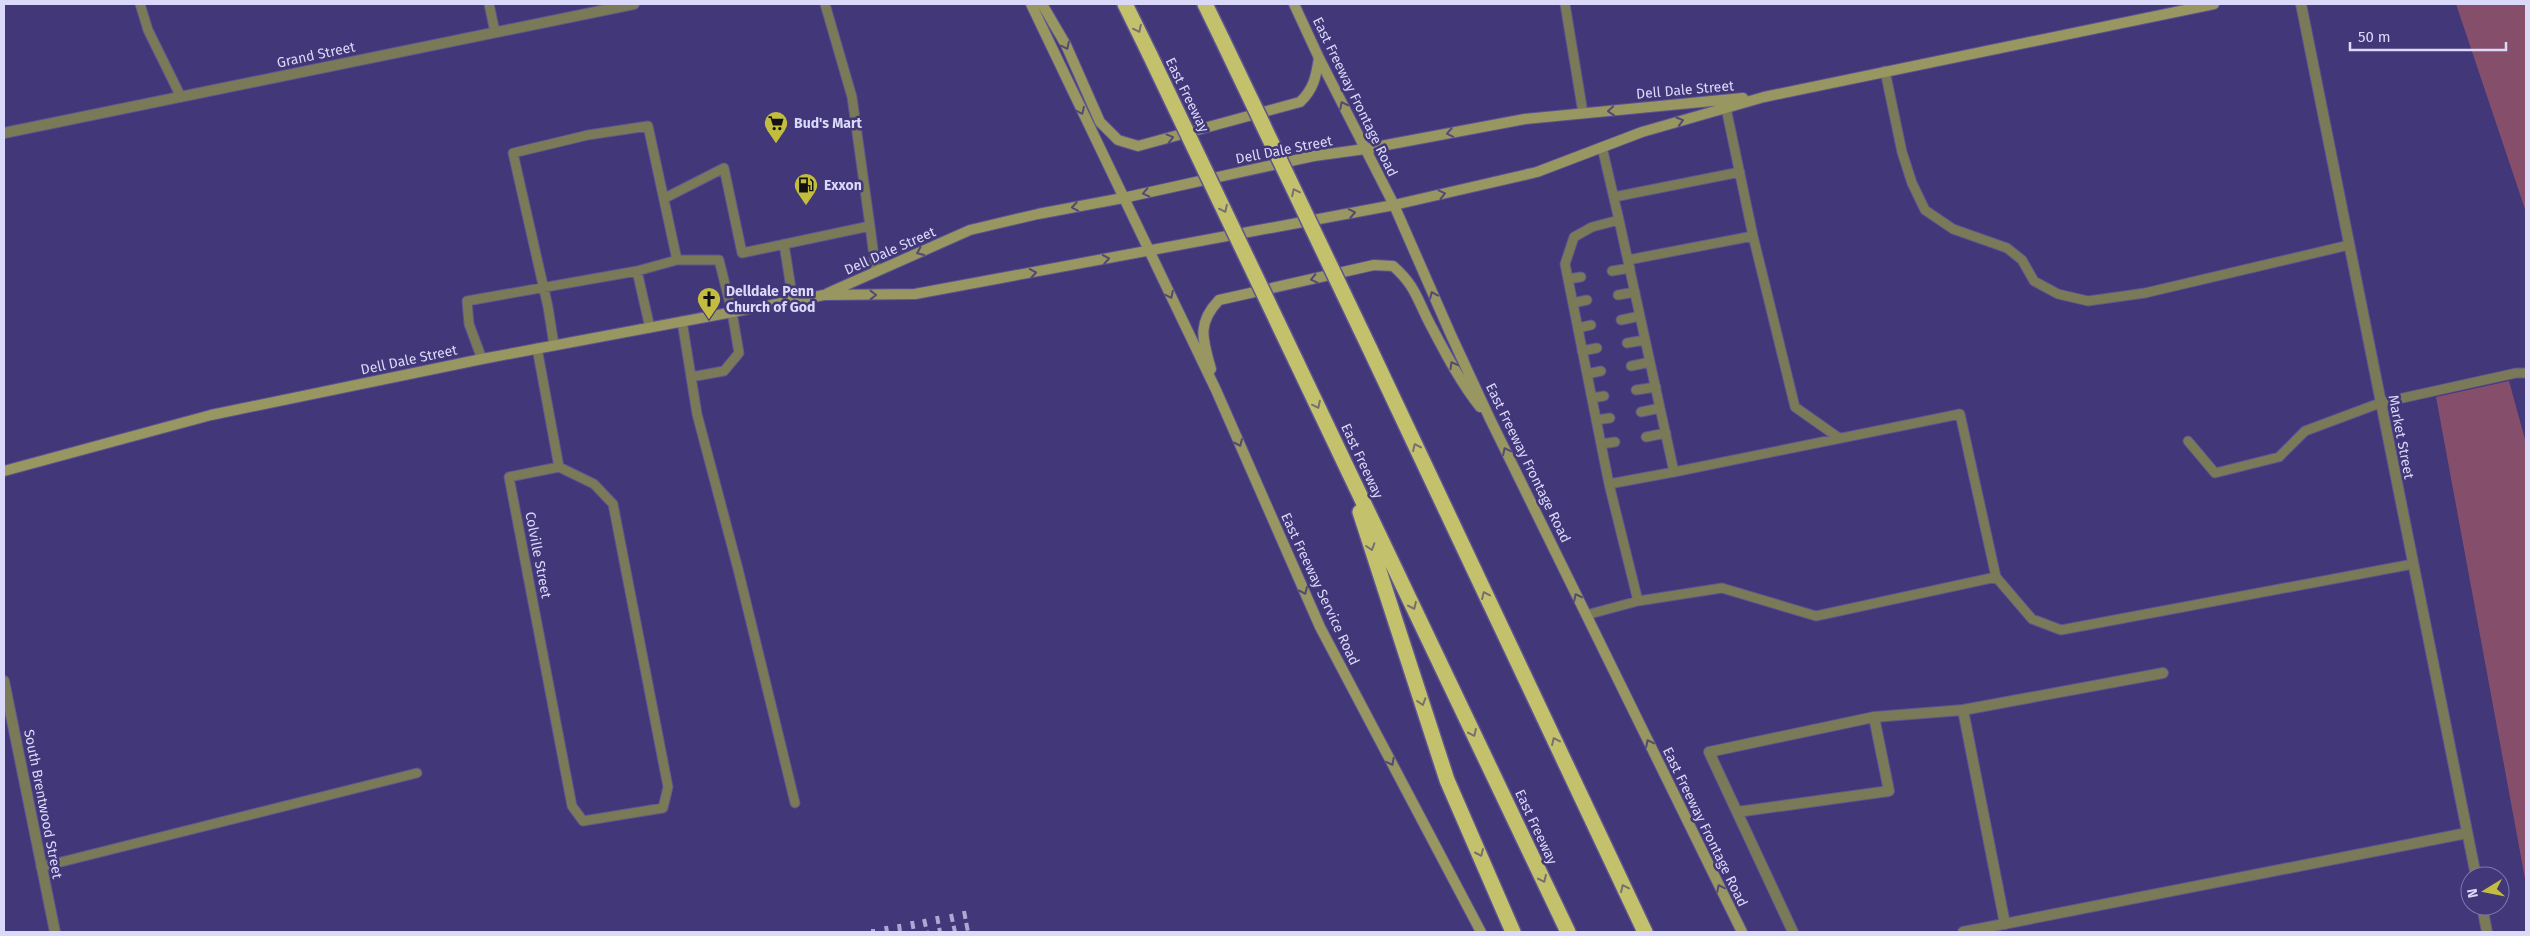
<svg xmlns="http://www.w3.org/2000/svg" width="2530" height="936" font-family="'Fira Sans',sans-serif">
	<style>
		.green { fill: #854f6c }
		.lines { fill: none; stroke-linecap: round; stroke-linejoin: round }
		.service-casing { stroke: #5d5490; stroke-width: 11 }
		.minor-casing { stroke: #5d5490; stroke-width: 12 }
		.tertiary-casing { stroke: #5d5490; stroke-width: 12 }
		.secondary-casing { stroke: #5d5490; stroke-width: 12 }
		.motorway-casing { stroke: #5d5490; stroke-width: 18 }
		.service { stroke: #7a7958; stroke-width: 9 }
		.minor { stroke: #7a7958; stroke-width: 10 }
		.tertiary { stroke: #7a7958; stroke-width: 10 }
		.secondary { stroke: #989661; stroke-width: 10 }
		.motorway { stroke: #c3c16b; stroke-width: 15 }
		.rail { stroke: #ada9d3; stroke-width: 4; stroke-dasharray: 8 4; stroke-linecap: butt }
		.motorway-bridge-casing { stroke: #5d5490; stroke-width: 18; stroke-linecap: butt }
		.motorway-bridge { stroke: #c3c16b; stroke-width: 15 }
		.oneway { stroke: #756e73 }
		.oneway2 { stroke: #524a74 }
		.labels { text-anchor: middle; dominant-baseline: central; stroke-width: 5; stroke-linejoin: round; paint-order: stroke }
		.street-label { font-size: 14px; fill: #dbd9f9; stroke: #413779 }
		.poi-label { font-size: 14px; font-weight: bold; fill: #dbd9f9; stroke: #413779; text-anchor: start }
	</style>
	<rect width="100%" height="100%" fill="#413779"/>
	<path class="green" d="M2456 4H2526V212Z
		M2509 381 2526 443V884L2436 397Z"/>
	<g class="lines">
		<g class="service-casing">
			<path id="service" d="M140 4 148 30 181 97
				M489 4 495 32
				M1565 4 1583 113
				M1885 71 1902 152 1912 183 1925 210 1953 229 2007 248 2022 260 2034 281 2058 294 2088 301 2145 293 2349 245
				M1602 147 1619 220
				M1614 197 1740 172
				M665 198 724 168 742 253 870 226 852 97 825 4
				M870 226 876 272
				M1753 236 1795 407 1839 438
				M784 244 793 301
				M1628 260 1753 236 1726 108
				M637 271 677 260
				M1612 271 1630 268
				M1568 279 1581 277
				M1618 295 1635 292
				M1573 303 1587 300
				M1621 320 1640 316
				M682 321 697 414 738 569 795 803
				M1578 328 1591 325
				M1627 343 1645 340
				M554 345 548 307 513 153 588 135 648 126 677 260H719L732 312 739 353 724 371 691 377
				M537 348 559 467 509 477 572 806 583 821 663 808 668 787 613 504 594 484 559 467
				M1582 351 1597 348
				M482 359 469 324 467 301 637 271 650 328
				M1631 366 1650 362
				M1587 374 1601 371
				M1636 390 1656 387
				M1592 398 1604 396
				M1641 412 1660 408
				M1596 420 1610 418
				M1646 437 1666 433
				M2188 441 2215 473 2279 457 2305 431 2380 403 2516 373H2526
				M1601 444 1615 442
				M1674 472 1960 414 1996 577 2032 619 2061 630 2413 564
				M1609 484 1674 472 1619 220 1592 227 1574 237 1565 264 1609 484 1638 601
				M1586 615 1638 601 1722 588 1816 616 1996 577
				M41 867 417 773"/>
		</g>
		<g class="minor-casing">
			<path id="minor" d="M4 133 634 4
				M4 681 55 932
				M1963 710 2005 924
				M1737 812 1889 791 1874 717
				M1793 932 1709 752 1874 717 1963 710 2163 673
				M1963 932 2467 833"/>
		</g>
		<g class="tertiary-casing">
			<path id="tertiary" d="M2301 4 2476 876
				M2482 906 2487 932"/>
		</g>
		<g class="secondary-casing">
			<path id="secondary" d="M1031 4 1216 390 1320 627 1481 932
				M1042 4 1066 45 1100 122 1118 140 1138 146 1300 102C1314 89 1316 76 1319 58
				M1294 4 1319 58 1394 205 1451 335 1490 419 1742 932
				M828 293 970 230 1038 214 1123 198 1314 156 1365 149 1525 119 1743 98
				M1211 369C1203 340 1196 324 1219 300L1374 265 1393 266C1415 285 1417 299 1430 324 1445 352 1460 382 1480 407
				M4 471 211 415 482 359 824 295 915 294 1394 205 1537 172 1642 132 1764 97 2214 4"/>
		</g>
		<g class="motorway-casing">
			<path id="motorway" d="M1125 4 1150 55
				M1205 4 1222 39
				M1369 347 1645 932
				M1296 361 1568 932
				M1360 512 1447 780 1513 932"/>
		</g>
		<use href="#service" class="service"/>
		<use href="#minor" class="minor"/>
		<use href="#tertiary" class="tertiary"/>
		<use href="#secondary" class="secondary"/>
		<use href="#motorway" class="motorway"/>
		<path class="rail" d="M964 911 968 932
			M951 914 955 932
			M937 916 940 932
			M924 919 927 932
			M912 921 914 932
			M899 924 900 932
			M886 926 887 932
			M873 929V932
			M859 931V932"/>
		<g class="motorway-bridge-casing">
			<path id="motorway-bridge" d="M1222 39 1369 347
				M1150 55 1296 361"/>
		</g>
		<use href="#motorway-bridge" class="motorway-bridge"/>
	</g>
	<defs><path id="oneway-chevron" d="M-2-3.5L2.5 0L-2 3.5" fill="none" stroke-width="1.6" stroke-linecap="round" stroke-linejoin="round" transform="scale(1.25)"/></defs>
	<g class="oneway">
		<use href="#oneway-chevron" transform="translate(1138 29) rotate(64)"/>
		<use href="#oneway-chevron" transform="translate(1295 192) rotate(-116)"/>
		<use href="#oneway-chevron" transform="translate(1224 209) rotate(64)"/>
		<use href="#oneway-chevron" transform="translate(1317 405) rotate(64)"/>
		<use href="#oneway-chevron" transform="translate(1416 447) rotate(-115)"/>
		<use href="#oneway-chevron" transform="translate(1371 547) rotate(72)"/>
		<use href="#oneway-chevron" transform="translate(1485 595) rotate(-115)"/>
		<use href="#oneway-chevron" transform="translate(1413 606) rotate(65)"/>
		<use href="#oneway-chevron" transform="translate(1422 702) rotate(72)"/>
		<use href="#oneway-chevron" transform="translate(1473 733) rotate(65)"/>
		<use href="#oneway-chevron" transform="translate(1555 741) rotate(-115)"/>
		<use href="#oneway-chevron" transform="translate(1480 853) rotate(66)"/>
		<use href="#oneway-chevron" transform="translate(1543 879) rotate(65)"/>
		<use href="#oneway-chevron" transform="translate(1624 888) rotate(-115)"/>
	</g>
	<g class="oneway2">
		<use href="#oneway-chevron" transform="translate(1066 46) rotate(64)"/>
		<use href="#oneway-chevron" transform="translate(1343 105) rotate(-117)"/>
		<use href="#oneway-chevron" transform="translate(1081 111) rotate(65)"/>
		<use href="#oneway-chevron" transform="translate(1611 111) rotate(175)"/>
		<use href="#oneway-chevron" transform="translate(1680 121) rotate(-16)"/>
		<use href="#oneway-chevron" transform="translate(1450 133) rotate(169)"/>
		<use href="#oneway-chevron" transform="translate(1170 138) rotate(-15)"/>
		<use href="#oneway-chevron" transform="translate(1146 193) rotate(167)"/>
		<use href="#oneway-chevron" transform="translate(1442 194) rotate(-13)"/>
		<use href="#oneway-chevron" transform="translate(1075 207) rotate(170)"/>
		<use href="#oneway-chevron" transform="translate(1352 213) rotate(-11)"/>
		<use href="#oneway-chevron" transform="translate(920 252) rotate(156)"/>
		<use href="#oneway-chevron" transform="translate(1106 259) rotate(-10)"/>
		<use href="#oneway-chevron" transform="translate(1033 273) rotate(-10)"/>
		<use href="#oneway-chevron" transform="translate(1314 279) rotate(167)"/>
		<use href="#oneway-chevron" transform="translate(873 295)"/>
		<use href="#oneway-chevron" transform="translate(1170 295) rotate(64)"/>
		<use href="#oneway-chevron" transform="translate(1433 295) rotate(-113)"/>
		<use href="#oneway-chevron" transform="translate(1453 365) rotate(-119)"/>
		<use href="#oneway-chevron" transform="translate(1239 443) rotate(66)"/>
		<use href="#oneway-chevron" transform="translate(1506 451) rotate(-116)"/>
		<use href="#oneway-chevron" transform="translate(1304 591) rotate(66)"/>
		<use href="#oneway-chevron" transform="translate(1577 597) rotate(-116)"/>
		<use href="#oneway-chevron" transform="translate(1649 743) rotate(-116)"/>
		<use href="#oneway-chevron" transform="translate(1391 762) rotate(62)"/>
		<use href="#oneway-chevron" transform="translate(1720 888) rotate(-116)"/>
	</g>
	<defs>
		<g id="supermarket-pin" transform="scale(1.25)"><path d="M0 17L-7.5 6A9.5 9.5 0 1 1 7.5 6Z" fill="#c2bd3f" stroke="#413779"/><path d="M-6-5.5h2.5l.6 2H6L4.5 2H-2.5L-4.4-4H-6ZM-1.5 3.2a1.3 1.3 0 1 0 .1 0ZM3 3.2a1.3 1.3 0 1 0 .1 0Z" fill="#111"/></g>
		<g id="fuel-pin" transform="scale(1.25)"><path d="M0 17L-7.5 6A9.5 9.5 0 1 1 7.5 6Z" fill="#c2bd3f" stroke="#413779"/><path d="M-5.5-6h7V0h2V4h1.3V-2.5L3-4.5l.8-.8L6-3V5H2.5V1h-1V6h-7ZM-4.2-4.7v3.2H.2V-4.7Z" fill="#111"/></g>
		<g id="church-pin" transform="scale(1.25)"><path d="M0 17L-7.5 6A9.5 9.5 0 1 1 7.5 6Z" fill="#c2bd3f" stroke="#413779"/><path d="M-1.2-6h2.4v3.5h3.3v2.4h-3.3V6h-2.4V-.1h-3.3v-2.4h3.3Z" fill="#111"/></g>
	</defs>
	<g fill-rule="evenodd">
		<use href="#supermarket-pin" x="776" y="123"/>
		<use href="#fuel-pin" x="806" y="185"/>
		<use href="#church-pin" x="709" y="299"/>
	</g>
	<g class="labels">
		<g class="street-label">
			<text transform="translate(316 55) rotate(-12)">Grand Street</text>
			<text transform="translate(1685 90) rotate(-5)">Dell Dale Street</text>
			<text transform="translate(1187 95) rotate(64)">East Freeway</text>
			<text transform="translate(1355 97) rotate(64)">East Freeway Frontage Road</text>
			<text transform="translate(1284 150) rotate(-11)">Dell Dale Street</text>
			<text transform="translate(890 251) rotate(-24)">Dell Dale Street</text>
			<text transform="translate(409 360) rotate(-12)">Dell Dale Street</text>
			<text transform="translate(2401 437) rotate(79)">Market Street</text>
			<text transform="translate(1362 461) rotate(65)">East Freeway</text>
			<text transform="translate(1528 463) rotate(64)">East Freeway Frontage Road</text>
			<text transform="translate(538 555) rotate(79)">Colville Street</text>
			<text transform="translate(1320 589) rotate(65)">East Freeway Service Road</text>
			<text transform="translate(43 804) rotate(79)">South Brentwood Street</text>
			<text transform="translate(1536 827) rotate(65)">East Freeway</text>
			<text transform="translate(1705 827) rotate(64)">East Freeway Frontage Road</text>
		</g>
		<g class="poi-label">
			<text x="794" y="123">Bud's Mart</text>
			<text x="824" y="185">Exxon</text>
			<text x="726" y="291">Delldale Penn<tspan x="726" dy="16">Church of God</tspan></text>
		</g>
	</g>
	<rect width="2530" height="936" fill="none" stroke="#dbd9f9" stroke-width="10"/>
	<g transform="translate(2485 891) rotate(260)"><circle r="24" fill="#413779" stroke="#7f78ac"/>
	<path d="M0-4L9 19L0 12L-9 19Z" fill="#c2bd3f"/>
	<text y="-8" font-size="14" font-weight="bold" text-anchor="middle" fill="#dbd9f9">N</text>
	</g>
	<path d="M2350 42v8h156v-8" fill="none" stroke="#dbd9f9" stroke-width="2.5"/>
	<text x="2358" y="42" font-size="15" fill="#dbd9f9" stroke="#413779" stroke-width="4" paint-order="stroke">50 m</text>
</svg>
